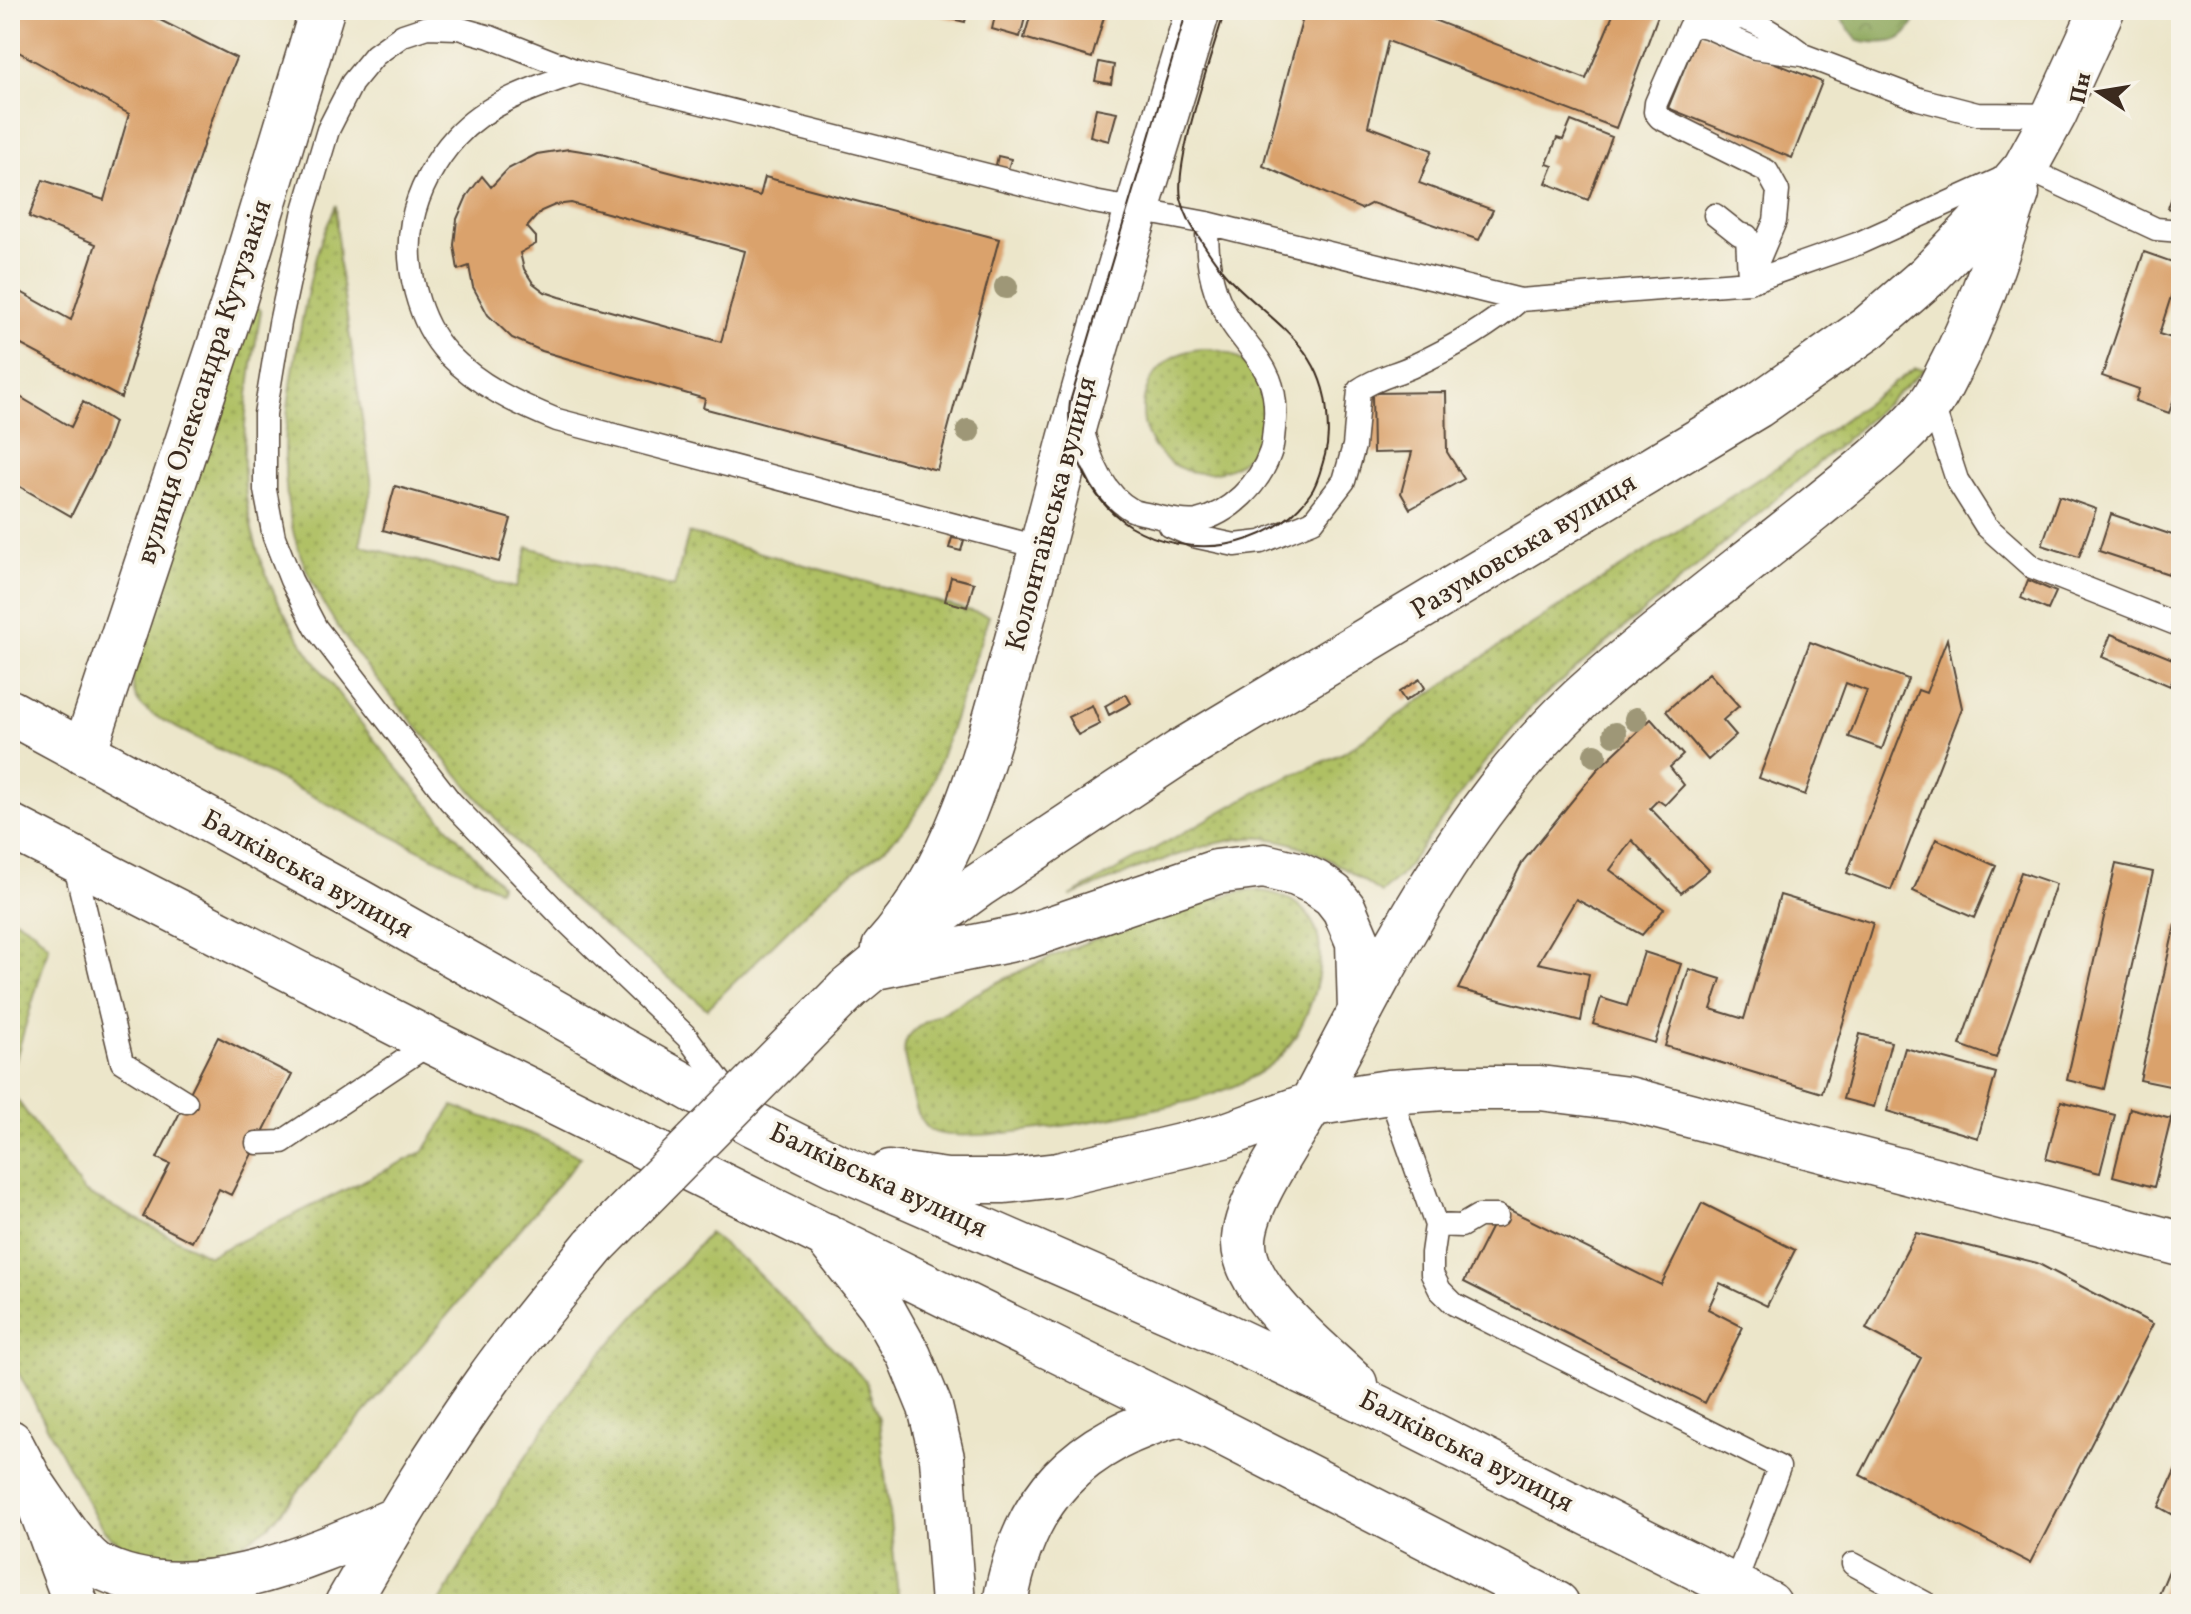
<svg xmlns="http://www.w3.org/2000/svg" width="2191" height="1614" font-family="Vollkorn,serif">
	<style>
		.grass { fill: url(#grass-dots); stroke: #757541; stroke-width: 2 }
		.forest { fill: url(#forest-crowns); stroke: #63683c; stroke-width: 2 }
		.building { fill: #daa26c; fill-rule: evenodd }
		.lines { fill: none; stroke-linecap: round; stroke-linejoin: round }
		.lane-casing { stroke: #564638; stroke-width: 25 }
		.street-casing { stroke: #564638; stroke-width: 47 }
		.secondary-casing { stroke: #564638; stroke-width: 47 }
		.primary-casing { stroke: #564638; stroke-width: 47 }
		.lane { stroke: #fff; stroke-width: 22 }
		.street { stroke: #fff; stroke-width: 44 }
		.secondary { stroke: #fff; stroke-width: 44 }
		.primary { stroke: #fff; stroke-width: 44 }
		.tram { stroke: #3b2a1e; stroke-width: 2 }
		.primary-bridge-casing { stroke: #564638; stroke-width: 47; stroke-linecap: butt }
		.primary-bridge { stroke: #fff; stroke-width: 44 }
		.tree { fill: #9e9777 }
		.labels { text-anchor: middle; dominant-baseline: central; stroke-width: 7; stroke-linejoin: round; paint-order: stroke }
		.street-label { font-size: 28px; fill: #3b2a1e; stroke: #f7f3e8 }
	</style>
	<defs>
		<pattern id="grass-dots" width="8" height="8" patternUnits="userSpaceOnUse" patternTransform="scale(2)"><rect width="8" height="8" fill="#afc064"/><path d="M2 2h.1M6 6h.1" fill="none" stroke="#909c52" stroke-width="1.8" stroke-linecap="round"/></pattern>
		<pattern id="forest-crowns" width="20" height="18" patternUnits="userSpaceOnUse" patternTransform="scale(2)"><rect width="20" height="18" fill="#8ba65a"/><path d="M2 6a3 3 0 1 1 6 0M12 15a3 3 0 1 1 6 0" fill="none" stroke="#73874a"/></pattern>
	</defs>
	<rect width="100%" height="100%" fill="#f7f3e8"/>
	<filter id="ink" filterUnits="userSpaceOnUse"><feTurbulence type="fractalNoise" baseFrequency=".0125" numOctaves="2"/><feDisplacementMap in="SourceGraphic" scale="16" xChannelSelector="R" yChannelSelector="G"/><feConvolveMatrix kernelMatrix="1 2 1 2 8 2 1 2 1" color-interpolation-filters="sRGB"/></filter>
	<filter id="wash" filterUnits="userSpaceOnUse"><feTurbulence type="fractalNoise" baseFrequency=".006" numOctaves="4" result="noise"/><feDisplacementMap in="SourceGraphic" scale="32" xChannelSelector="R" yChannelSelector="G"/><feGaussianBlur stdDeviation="1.8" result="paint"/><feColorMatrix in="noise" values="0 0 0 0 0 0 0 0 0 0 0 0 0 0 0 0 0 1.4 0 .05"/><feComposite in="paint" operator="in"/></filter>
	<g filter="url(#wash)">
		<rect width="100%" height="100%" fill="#ece6ca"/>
		<path class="grass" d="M336 205 339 264 372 485 360 545 516 588 528 547 674 587 689 533 989 616 930 790 909 824 882 851 832 887 707 1009C667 975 625 944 585 910 526 859 477 796 426 737 376 680 323 620 298 548 273 474 289 388 303 315 308 291 312 266 320 244 324 231 331 218 336 205Z
			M258 307 261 311C250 375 237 445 248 510 262 594 306 652 357 718 402 776 450 830 500 884L499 890 177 728C139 707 129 706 134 659L254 308Z
			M1143 411a62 62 0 1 1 124 0a62 62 0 1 1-124 0Z
			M1915 368 1925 369 1843 442 1532 706 1484 763 1400 876 1381 893C1348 869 1306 842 1265 838 1218 833 1117 878 1070 896L1260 790 1343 753 1531 625 1791 458Z
			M1245 890C1274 890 1303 899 1315 928 1331 965 1305 1036 1275 1061 1233 1096 1176 1105 1124 1115 1091 1122 957 1145 932 1131 917 1122 913 1098 910 1082 908 1069 899 1048 909 1036 918 1024 936 1017 949 1009 1040 955 1143 918 1245 890Z
			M10 916 34 931 49 946 10 1078Z
			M10 1090 84 1192 209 1256 423 1152 453 1106 534 1135 581 1157 269 1526C259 1532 249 1541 238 1546 198 1562 147 1565 112 1538 104 1532 98 1521 93 1513L10 1357Z
			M709 1233 750 1266 865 1380 879 1419 899 1604H439L513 1475 577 1381Z"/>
		<path class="forest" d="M1834 10H1920C1906 46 1892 44 1858 41Z"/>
		<g id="blocks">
			<path class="building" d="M10 10H140L236 58 216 108 160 271 121 398 10 339V286L71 320 96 244 29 217 43 180 104 200 129 114 17 51 10 63Z
				M938 10H968L965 22 936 15Z
				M975 10H1027L1020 37 992 29 995 16Z
				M1032 10H1106L1092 58 1024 38Z
				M1305 10H1408L1586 79 1615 10H1660L1616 128 1388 41 1368 126 1432 150 1419 183 1493 210 1479 240 1372 203 1361 209 1263 166Z
				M1699 32 1822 82 1792 158 1668 108Z
				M1099 62 1114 65 1111 84 1095 81Z
				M1096 108 1117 112 1109 141 1090 136Z
				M1571 121 1612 137 1588 200 1546 183 1553 166 1547 164 1557 138 1563 140Z
				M569 149 601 154 760 196 765 177 999 239 937 470 703 408 705 399 542 351 512 338 488 315 473 287 469 266 458 270 454 245 457 219 467 196 482 176 491 187 508 169 537 154ZM571 203 745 251 721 342 560 297 545 292 533 283 524 269 520 253 536 244V237L527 227 541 211 555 205Z
				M998 156 1011 159 1007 172 995 169Z
				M2181 172V212L2168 208Z
				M2144 252 2181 265 2159 334 2181 341V398L2175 396 2169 413 2135 401 2139 389 2102 376Z
				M10 391 71 427 83 402 114 422 105 448 71 516 10 481Z
				M1446 392 1447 452 1464 479 1410 509 1401 493 1412 452 1373 453 1372 393Z
				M395 486 511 519 499 562 383 530Z
				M2059 496 2096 509 2079 557 2042 545Z
				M2111 514 2181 538V578L2099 551Z
				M952 538 964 540 961 551 949 548Z
				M951 577 974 583 967 607 945 601Z
				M2028 580 2056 592 2048 610 2021 598Z
				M2111 634 2180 662 2170 686 2102 657Z
				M1947 639 1962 708 1891 890 1847 873 1918 690 1926 693Z
				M1810 642 1908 679 1882 749 1849 737 1867 691 1846 683 1805 795 1759 778Z
				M1709 673 1739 706 1723 720 1736 735 1708 760 1666 711Z
				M1420 679 1425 688 1405 701 1399 692Z
				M1126 694 1131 703 1109 715 1105 706Z
				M1092 705 1100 724 1078 735 1068 717Z
				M1651 719 1683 755 1670 767 1684 785 1665 805 1658 800 1650 808 1709 870 1681 893 1632 840 1610 870 1664 909 1642 935 1576 899 1538 963 1589 974 1581 1021 1458 989 1523 861 1597 770Z
				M1936 839 1996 866 1974 918 1913 891Z
				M2116 864 2153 872 2104 1089 2067 1080Z
				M2021 872 2056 884 1996 1058 1960 1045Z
				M1780 895 1873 923 1822 1093 1665 1046 1689 969 1721 979 1711 1009 1744 1019Z
				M2175 925 2181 926V1121L2171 1119 2179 1088 2140 1080Z
				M1644 952 1681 964 1655 1043 1593 1024 1601 998 1627 1006Z
				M1860 1034 1891 1042 1874 1107 1843 1099Z
				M218 1037 292 1075 231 1195 219 1189 192 1242 143 1217 170 1164 157 1158Z
				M1905 1048 1996 1073 1978 1138 1887 1111Z
				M2061 1101 2115 1115 2100 1173 2046 1159Z
				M2130 1108 2171 1119 2154 1187 2113 1176Z
				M1702 1203 1795 1250 1767 1306 1720 1283 1708 1309 1743 1327 1705 1403 1464 1282 1502 1206 1661 1285Z
				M1916 1233 2037 1263 2153 1324 2030 1563 1860 1475 1921 1358 1866 1329Z
				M2181 1458V1519L2159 1507Z
				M2175 1556 2181 1559V1604H2155Z"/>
		</g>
	</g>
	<g filter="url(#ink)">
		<use href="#blocks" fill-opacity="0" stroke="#564638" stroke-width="2"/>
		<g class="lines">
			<g class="lane-casing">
				<path id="lane" d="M1699 25C1730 0 1772 31 1799 51
					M579 72C536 87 488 102 456 137 435 160 418 191 412 222 404 265 418 322 448 354 478 385 517 404 557 420L1042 548
					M1715 215 1739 234 1747 236
					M1747 236 1749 277
					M1749 282 1775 221 1778 191 1767 171 1660 118 1655 112 1656 103 1689 27 1699 25 1707 27 1755 48 1803 55 1919 99 1977 114 2054 115
					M1932 403 1957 480 1986 526 2032 567 2181 626
					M1081 423C1088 454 1102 494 1132 510 1138 513 1148 514 1155 516 1169 519 1184 523 1197 521 1230 514 1260 483 1270 453 1273 446 1273 437 1274 429 1283 362 1242 353 1219 300 1208 274 1207 250 1207 223
					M1170 526 1193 536 1235 545 1261 542 1313 521 1344 481 1354 446 1359 390C1376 378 1393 375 1411 367 1450 349 1488 328 1520 300
					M73 858 122 1062 186 1102
					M1389 1092 1436 1225 1432 1253V1274L1440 1290 1454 1304 1779 1467 1734 1586
					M735 1101 687 1037 567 922 450 801 316 628 291 580 274 537 265 490V414L280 323 304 210 328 130 352 83 375 55 403 35 427 27 458 28 490 37 579 72 1094 202 1207 223 1520 300 1749 282 1857 244 2025 168 2156 229 2181 231
					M257 1143 282 1142 432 1042
					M1436 1225 1461 1226 1478 1216H1497
					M1853 1564 1927 1604"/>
			</g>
			<g class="street-casing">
				<path id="street" d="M84 753 235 298 322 10
					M1312 1104 1389 1092 1444 1088H1540L1628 1099 2181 1244"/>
			</g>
			<g class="secondary-casing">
				<path id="secondary" d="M884 948C957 867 986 754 1014 651 1033 581 1051 511 1070 440 1109 296 1155 153 1198 10
					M825 1235 881 1306 909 1356 930 1407 942 1458 953 1604
					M1005 1604C1023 1497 1079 1440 1183 1413"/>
			</g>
			<g class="primary-casing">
				<path id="primary" d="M10 712 356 900 753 1124 833 1164 1216 1331 1379 1408 1769 1604
					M10 826 432 1042 1176 1409 1557 1604
					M881 966 1028 936 1216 872 1264 866 1297 874 1316 883 1333 895 1344 909 1358 942 1360 1011
					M848 989 934 918 978 886 1180 752 1757 406 1868 328 1929 275 1976 226 2025 168 2054 115 2102 10
					M889 1173 947 1181H1005L1058 1175 1223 1136 1312 1104
					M1355 1384C1322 1352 1245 1293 1244 1244 1242 1202 1300 1127 1320 1088 1396 942 1472 792 1598 683 1667 623 1741 568 1812 511 1852 478 1898 445 1930 404 1939 392 1945 377 1952 364 1981 308 1997 252 2017 193
					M10 1442 31 1482 76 1604
					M31 1482C49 1507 71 1545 95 1564 186 1614 309 1558 396 1519
					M347 1604C391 1528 436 1452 487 1381 520 1334 558 1290 594 1246"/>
			</g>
			<use href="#lane" class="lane"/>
			<use href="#street" class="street"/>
			<use href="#secondary" class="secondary"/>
			<use href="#primary" class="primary"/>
			<path class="tram" d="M1187 10 1070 402C1067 425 1071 445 1081 466 1091 490 1108 512 1130 526 1188 561 1270 551 1310 494 1318 484 1321 468 1325 455 1329 441 1328 427 1327 413 1322 344 1269 321 1227 276 1217 265 1209 253 1202 242 1192 227 1185 215 1181 198 1174 160 1213 52 1225 10"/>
			<g class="primary-bridge-casing">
				<path id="primary-bridge" d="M594 1246 848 989"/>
			</g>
			<use href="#primary-bridge" class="primary-bridge"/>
		</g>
		<g class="tree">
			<circle cx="1006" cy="287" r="12"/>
			<circle cx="968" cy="431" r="12"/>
			<circle cx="1636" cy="719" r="12"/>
			<circle cx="1615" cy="734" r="12"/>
			<circle cx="1595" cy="755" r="12"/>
		</g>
	</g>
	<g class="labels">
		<g class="street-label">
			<text transform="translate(205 382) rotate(-72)">вулиця Олександра Кутузакія</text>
			<text transform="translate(1052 514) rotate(-75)">Колонтаївська вулиця</text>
			<text transform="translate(1524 547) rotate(-31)">Разумовська вулиця</text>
			<text transform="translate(307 875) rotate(29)">Балківська вулиця</text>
			<text transform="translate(878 1181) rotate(25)">Балківська вулиця</text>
			<text transform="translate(1466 1452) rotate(27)">Балківська вулиця</text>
		</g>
	</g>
	<rect width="2191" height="1614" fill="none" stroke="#f7f3e8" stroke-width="40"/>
	<g transform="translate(2099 92) rotate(282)" stroke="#f7f3e8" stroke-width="6" paint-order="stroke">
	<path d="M0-6L14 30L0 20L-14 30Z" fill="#3b2a1e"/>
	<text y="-12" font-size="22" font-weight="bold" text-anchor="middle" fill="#3b2a1e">Пн</text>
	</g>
</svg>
